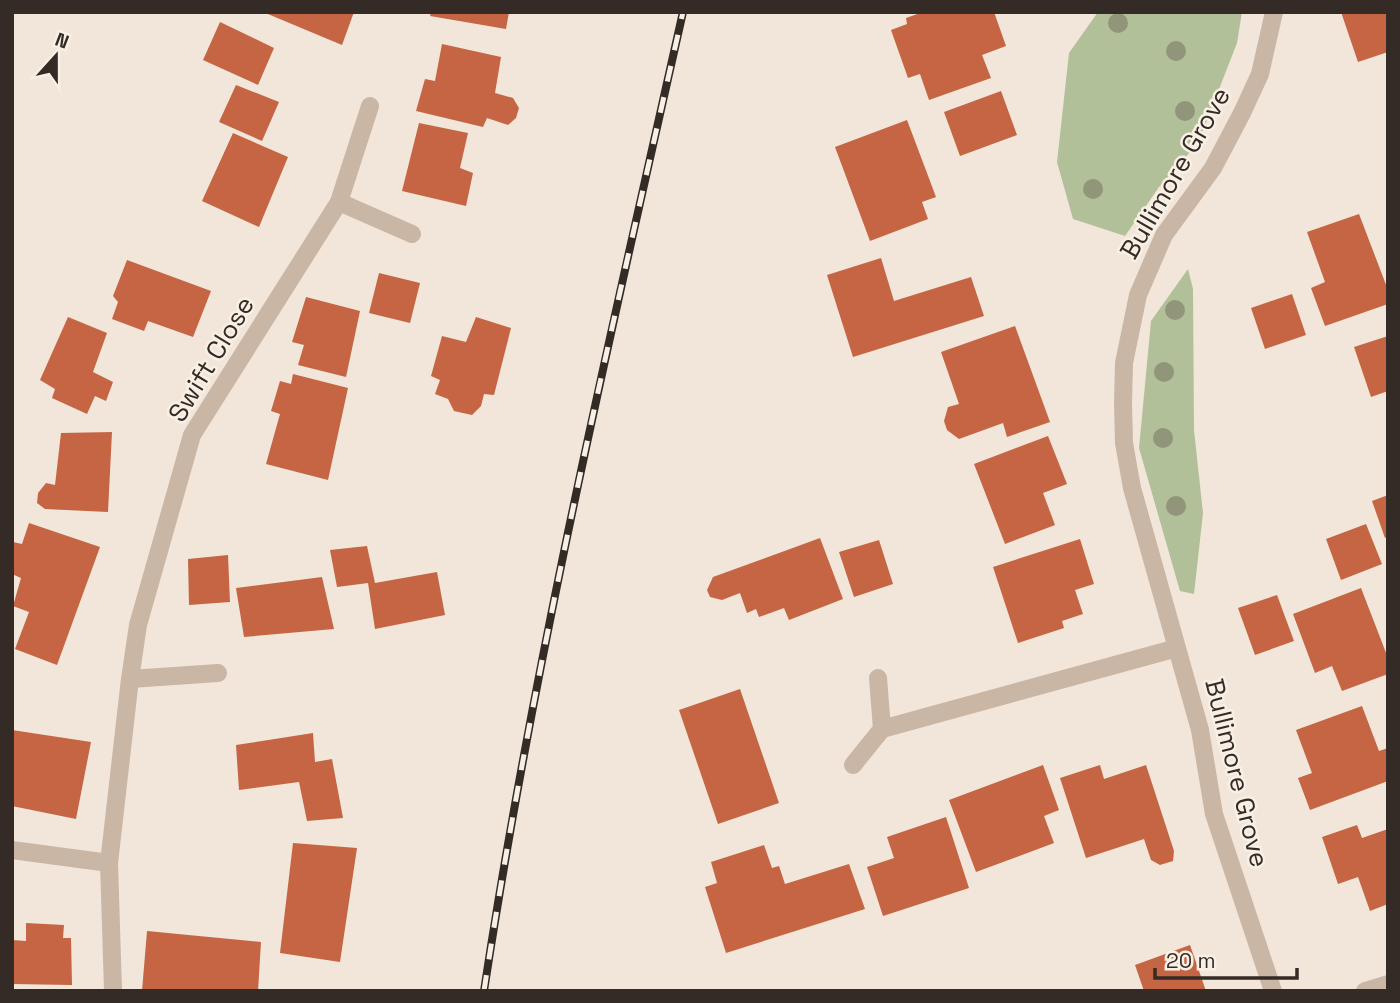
<svg xmlns="http://www.w3.org/2000/svg" width="1400" height="1003" font-family="'Space Grotesk',sans-serif">
	<style>
		.green { fill: #b2c099 }
		.building { fill: #c56543 }
		.lines { fill: none; stroke-linecap: round; stroke-linejoin: round }
		.minor { stroke: #c9b6a5; stroke-width: 18 }
		.rail-casing { stroke: #352b26; stroke-width: 8 }
		.rail { stroke: #f9f0e5; stroke-width: 5; stroke-dasharray: 16; stroke-linecap: butt }
		.tree { fill: #919579 }
		.labels { text-anchor: middle; dominant-baseline: central; stroke-width: 5; stroke-linejoin: round; paint-order: stroke }
		.street-label { font-size: 26px; fill: #352b26; stroke: #f9f0e5 }
	</style>
	<rect width="100%" height="100%" fill="#f1e6d9"/>
	<path class="green" d="M1098 12H1242L1237 43 1198 143 1159 187 1125 236 1073 219 1057 162 1069 53Z
		M1188 269 1193 289 1194 430 1203 513 1194 594 1180 591 1139 448 1151 321Z"/>
	<path class="building" d="M263 12H354L342 45Z
		M431 12H509L506 29 430 16Z
		M923 12H994L1006 46 982 55 991 78 929 100 920 74 908 78 891 30 907 24 906 18Z
		M1341 12H1388V52L1358 62Z
		M220 22 274 48 258 85 203 60Z
		M442 44 501 57 495 93 513 98 519 108 516 118 508 125 487 118 483 127 416 111 425 79 435 81Z
		M236 85 279 102 262 141 219 122Z
		M1001 91 1017 135 960 156 944 112Z
		M907 120 936 197 922 202 928 219 870 241 835 147Z
		M419 123 468 133 460 168 473 173 466 206 402 191Z
		M233 133 288 157 259 227 202 201Z
		M1359 214 1388 290V304L1325 326 1311 288 1325 282 1307 232Z
		M881 258 894 301 971 277 984 316 853 357 827 275Z
		M127 260 211 291 193 337 148 321 144 331 112 319 118 302 113 296Z
		M379 273 420 283 410 323 369 313Z
		M1292 294 1306 335 1265 349 1251 308Z
		M306 297 360 311 346 377 298 365 304 345 292 342Z
		M68 317 107 333 93 372 113 382 106 401 95 396 87 414 52 398 55 389 40 380Z
		M476 317 511 328 494 395 484 394 481 406 472 415 454 411 448 399 435 394 440 380 431 376 442 336 466 342Z
		M1015 326 1050 422 1007 437 1003 423 959 439 947 430 944 421 948 407 959 404 941 352Z
		M1388 336V391L1371 397 1354 347Z
		M293 374 348 388 328 480 266 464 280 414 271 411 280 381 291 384Z
		M112 432 108 512 45 509 37 503 38 493 46 483 55 485 61 433Z
		M1048 436 1067 484 1043 493 1055 525 1005 544 974 464Z
		M1388 495V537L1385 538 1372 501Z
		M29 523 100 547 57 665 15 649 29 612 13 606 21 578 12 574V545L13 542 22 544Z
		M1366 524 1382 564 1341 580 1326 539Z
		M820 538 843 599 789 620 784 608 759 617 756 609 747 613 740 593 722 600 710 597 707 590 713 577Z
		M1080 539 1094 584 1075 590 1083 614 1062 621 1064 628 1018 643 993 567Z
		M879 540 893 584 854 597 839 552Z
		M367 546 375 583 437 572 445 615 375 629 368 583 337 587 330 550Z
		M228 555 230 602 189 605 188 559Z
		M322 577 334 629 244 637 236 588Z
		M1361 588 1388 658V674L1342 691 1332 666 1315 673 1293 614Z
		M1277 595 1294 641 1255 655 1238 608Z
		M740 689 779 803 718 824 679 710Z
		M1362 706 1379 751 1388 748V781L1310 810 1298 778 1312 773 1296 730Z
		M12 730 91 742 76 819 12 806Z
		M313 733 315 762 332 759 343 818 307 821 299 782 239 790 236 745Z
		M1043 765 1059 810 1044 816 1054 843 976 872 949 800Z
		M1100 765 1104 779 1146 765 1174 851 1173 861 1160 865 1151 860 1144 839 1086 858 1060 778Z
		M946 817 969 888 883 916 867 867 894 858 887 837Z
		M1357 825 1362 838 1388 829V904L1370 911 1358 877 1338 884 1322 837Z
		M293 843 357 848 340 962 280 953Z
		M764 845 772 868 779 866 785 884 849 864 865 909 726 953 705 887 717 883 711 862Z
		M26 923 64 925 63 938H71L72 985 12 984V940L26 941Z
		M147 931 261 942 258 991H142Z
		M1190 945 1206 991H1144L1135 965Z"/>
	<g class="lines">
		<path class="minor" d="M339 202 412 234
			M878 678 882 729
			M130 679 218 673
			M853 765 882 729 1177 648
			M12 850 109 863
			M113 991 109 863 130 679 138 625 192 435 339 202 370 106
			M1273 991 1214 814 1200 730 1132 488 1124 443 1123 403 1124 363 1138 295 1164 235 1213 168 1242 113 1260 74 1274 12
			M1365 991 1388 984"/>
		<g class="rail-casing">
			<path id="rail" d="M484 991C534 661 610 337 683 12"/>
		</g>
		<use href="#rail" class="rail"/>
	</g>
	<g class="tree">
		<circle cx="1118" cy="23" r="10"/>
		<circle cx="1176" cy="51" r="10"/>
		<circle cx="1185" cy="111" r="10"/>
		<circle cx="1093" cy="189" r="10"/>
		<circle cx="1175" cy="310" r="10"/>
		<circle cx="1164" cy="372" r="10"/>
		<circle cx="1163" cy="438" r="10"/>
		<circle cx="1176" cy="506" r="10"/>
	</g>
	<g class="labels">
		<g class="street-label">
			<text transform="translate(1175 173) rotate(-60)">Bullimore Grove</text>
			<text transform="translate(211 359) rotate(-59)">Swift Close</text>
			<text transform="translate(1237 773) rotate(76)">Bullimore Grove</text>
		</g>
	</g>
	<rect width="1400" height="1003" fill="none" stroke="#352b26" stroke-width="28"/>
	<g transform="translate(56 56) rotate(21)" stroke="#f9f0e5" stroke-width="5" paint-order="stroke">
	<path d="M0-5L12 26L0 18L-12 26Z" fill="#352b26"/>
	<text y="-10" font-size="19" font-weight="bold" text-anchor="middle" fill="#352b26">N</text>
	</g>
	<path d="M1155 968v10h142v-10" fill="none" stroke="#352b26" stroke-width="3.5"/>
	<text x="1166" y="968" font-size="21" fill="#352b26" stroke="#f9f0e5" stroke-width="5" paint-order="stroke">20 m</text>
</svg>
